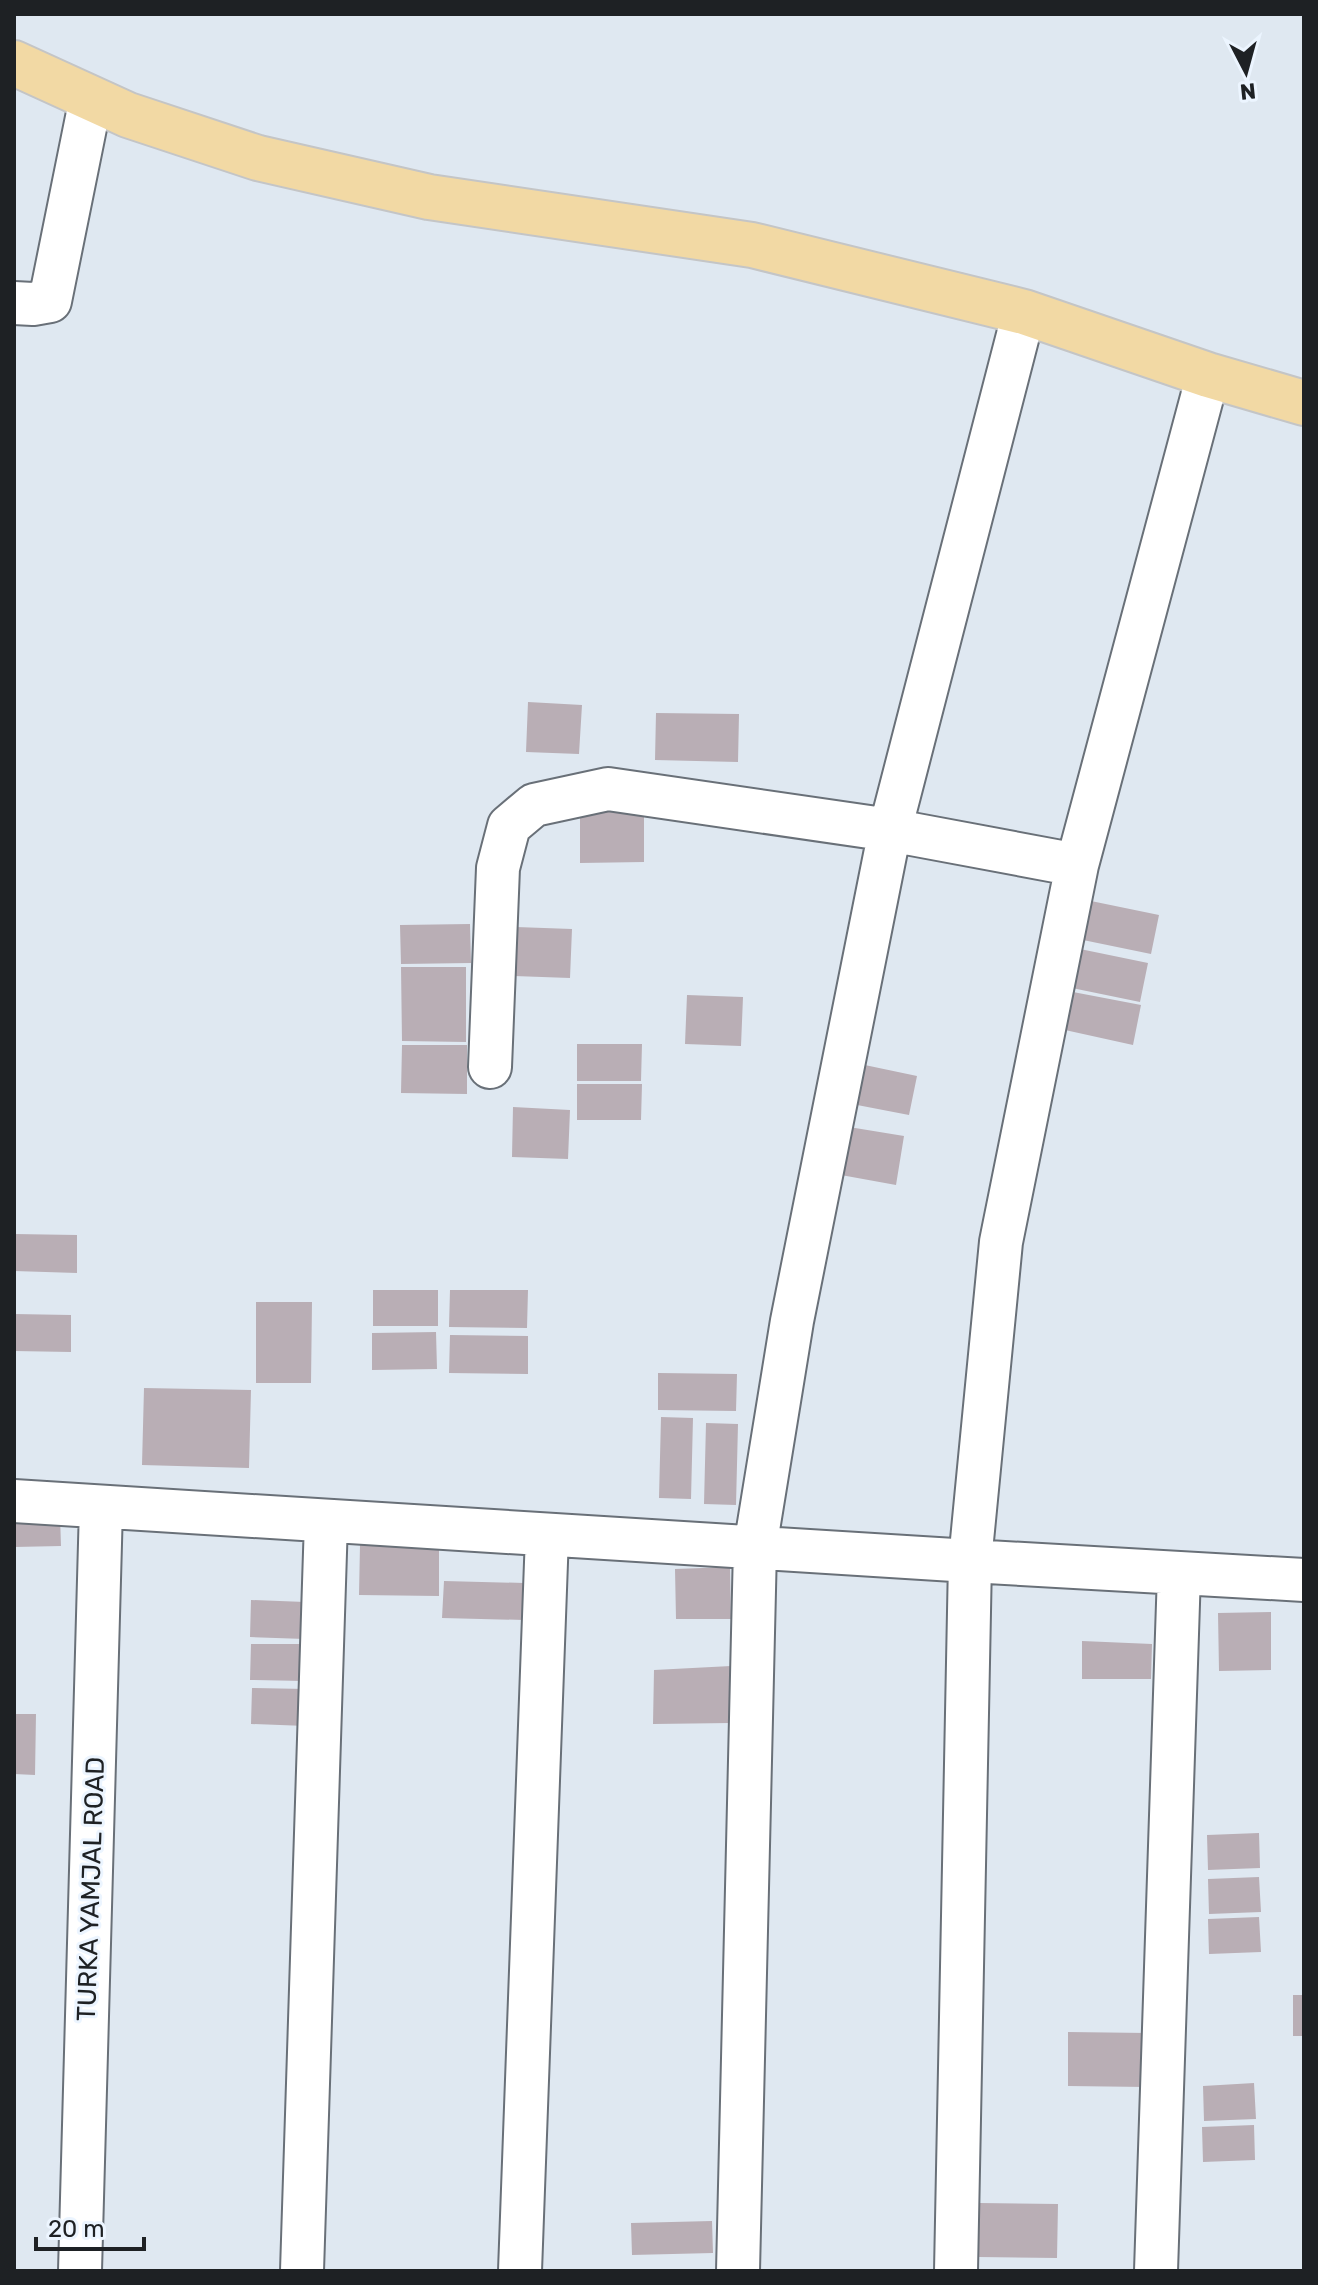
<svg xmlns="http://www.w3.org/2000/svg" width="1318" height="2285" font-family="Rubik,sans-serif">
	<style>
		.building { fill: #b9aeb5 }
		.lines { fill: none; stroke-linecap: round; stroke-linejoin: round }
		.minor-casing { stroke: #697078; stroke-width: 46 }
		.major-casing { stroke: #c4c5c6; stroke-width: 48 }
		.minor { stroke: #fff; stroke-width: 42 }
		.major { stroke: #f2d9a4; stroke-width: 44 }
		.labels { text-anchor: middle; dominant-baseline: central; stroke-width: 6; stroke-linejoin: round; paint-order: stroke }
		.street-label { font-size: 26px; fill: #1e2124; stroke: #ecf5ff }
	</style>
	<rect width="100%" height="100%" fill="#dfe8f1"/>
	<path class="building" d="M528 702 582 705 579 754 526 752Z
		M656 713 739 714 738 762 655 760Z
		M580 807H644V862L580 863Z
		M1091 901 1159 915 1151 954 1083 940Z
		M470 924 471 963 401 964 400 925Z
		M516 927 572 929 570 978 514 976Z
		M1080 949 1148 963 1140 1002 1072 988Z
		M401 967H466V1042L402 1041Z
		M1073 992 1141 1005 1133 1045 1065 1030Z
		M687 995 743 997 741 1046 685 1044Z
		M577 1044H642L641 1081H577Z
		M402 1045H467V1094L401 1093Z
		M860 1064 917 1076 909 1115 852 1104Z
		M577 1084H642L641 1120H577Z
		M513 1107 570 1110 568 1159 512 1157Z
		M849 1127 904 1136 896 1185 841 1175Z
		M14 1234 77 1235V1273L14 1271Z
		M373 1290H438V1326H373Z
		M450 1290H528L527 1328 449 1327Z
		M256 1302H312L311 1383H256Z
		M14 1314 71 1315V1352L14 1351Z
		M436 1332 437 1369 372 1370V1333Z
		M450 1335 528 1336V1374L449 1373Z
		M658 1373 737 1374 736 1411 658 1410Z
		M144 1388 251 1390 249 1468 142 1465Z
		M661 1417 693 1418 691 1499 659 1498Z
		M706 1423 738 1424 736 1505 704 1504Z
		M60 1515 61 1546 14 1547V1517Z
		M360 1545H439V1596L359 1595Z
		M730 1567 731 1619H676L675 1569Z
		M444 1581 524 1583V1620L442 1618Z
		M251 1600 305 1602V1639L250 1637Z
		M1271 1612V1670L1219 1671 1218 1613Z
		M1082 1641 1152 1644 1151 1679H1082Z
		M251 1644H305L304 1681 250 1680Z
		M731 1666 730 1723 653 1724 654 1670Z
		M252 1688 306 1689V1726L251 1724Z
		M14 1714H36L35 1775 14 1774Z
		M1259 1833 1260 1868 1208 1870 1207 1835Z
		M1259 1877 1261 1912 1209 1914 1208 1879Z
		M1259 1917 1261 1952 1209 1954 1208 1919Z
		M1293 1995H1304V2036H1293Z
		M1068 2032 1147 2033 1146 2087 1068 2086Z
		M1254 2083 1256 2119 1204 2121 1203 2086Z
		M1254 2125 1255 2160 1203 2162 1202 2127Z
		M979 2203 1058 2204 1057 2258 979 2257Z
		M712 2221 713 2253 632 2255 631 2223Z"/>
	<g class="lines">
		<g class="minor-casing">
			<path id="minor" d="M14 303 33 304 50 301 91 98
				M490 1067 498 868 509 826 534 805 608 789 890 830 1077 865
				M14 1501 970 1561 1304 1580
				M80 2271 101 1507
				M302 2271 326 1521
				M520 2271 547 1535
				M738 2271 755 1548 792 1321 890 830 1024 312
				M956 2271 970 1561 1001 1242 1077 865 1208 375
				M1156 2271 1179 1573"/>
		</g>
		<g class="major-casing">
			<path id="major" d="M14 63 128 115 258 158 429 197 752 245 1024 312 1208 375 1304 403"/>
		</g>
		<use href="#minor" class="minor"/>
		<use href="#major" class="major"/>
	</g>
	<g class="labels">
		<g class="street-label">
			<text transform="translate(91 1889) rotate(-88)">TURKA YAMJAL ROAD</text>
		</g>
	</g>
	<rect width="1318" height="2285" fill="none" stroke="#1e2124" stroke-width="32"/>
	<g transform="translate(1246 72) rotate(174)" stroke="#ecf5ff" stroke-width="6" paint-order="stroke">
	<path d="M0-6L14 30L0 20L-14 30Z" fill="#1e2124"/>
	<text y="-12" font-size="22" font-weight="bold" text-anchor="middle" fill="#1e2124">N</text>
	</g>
	<path d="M36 2237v12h108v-12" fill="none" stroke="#1e2124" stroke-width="4"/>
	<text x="48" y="2237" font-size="24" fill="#1e2124" stroke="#ecf5ff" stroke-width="6" paint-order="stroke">20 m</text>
</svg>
